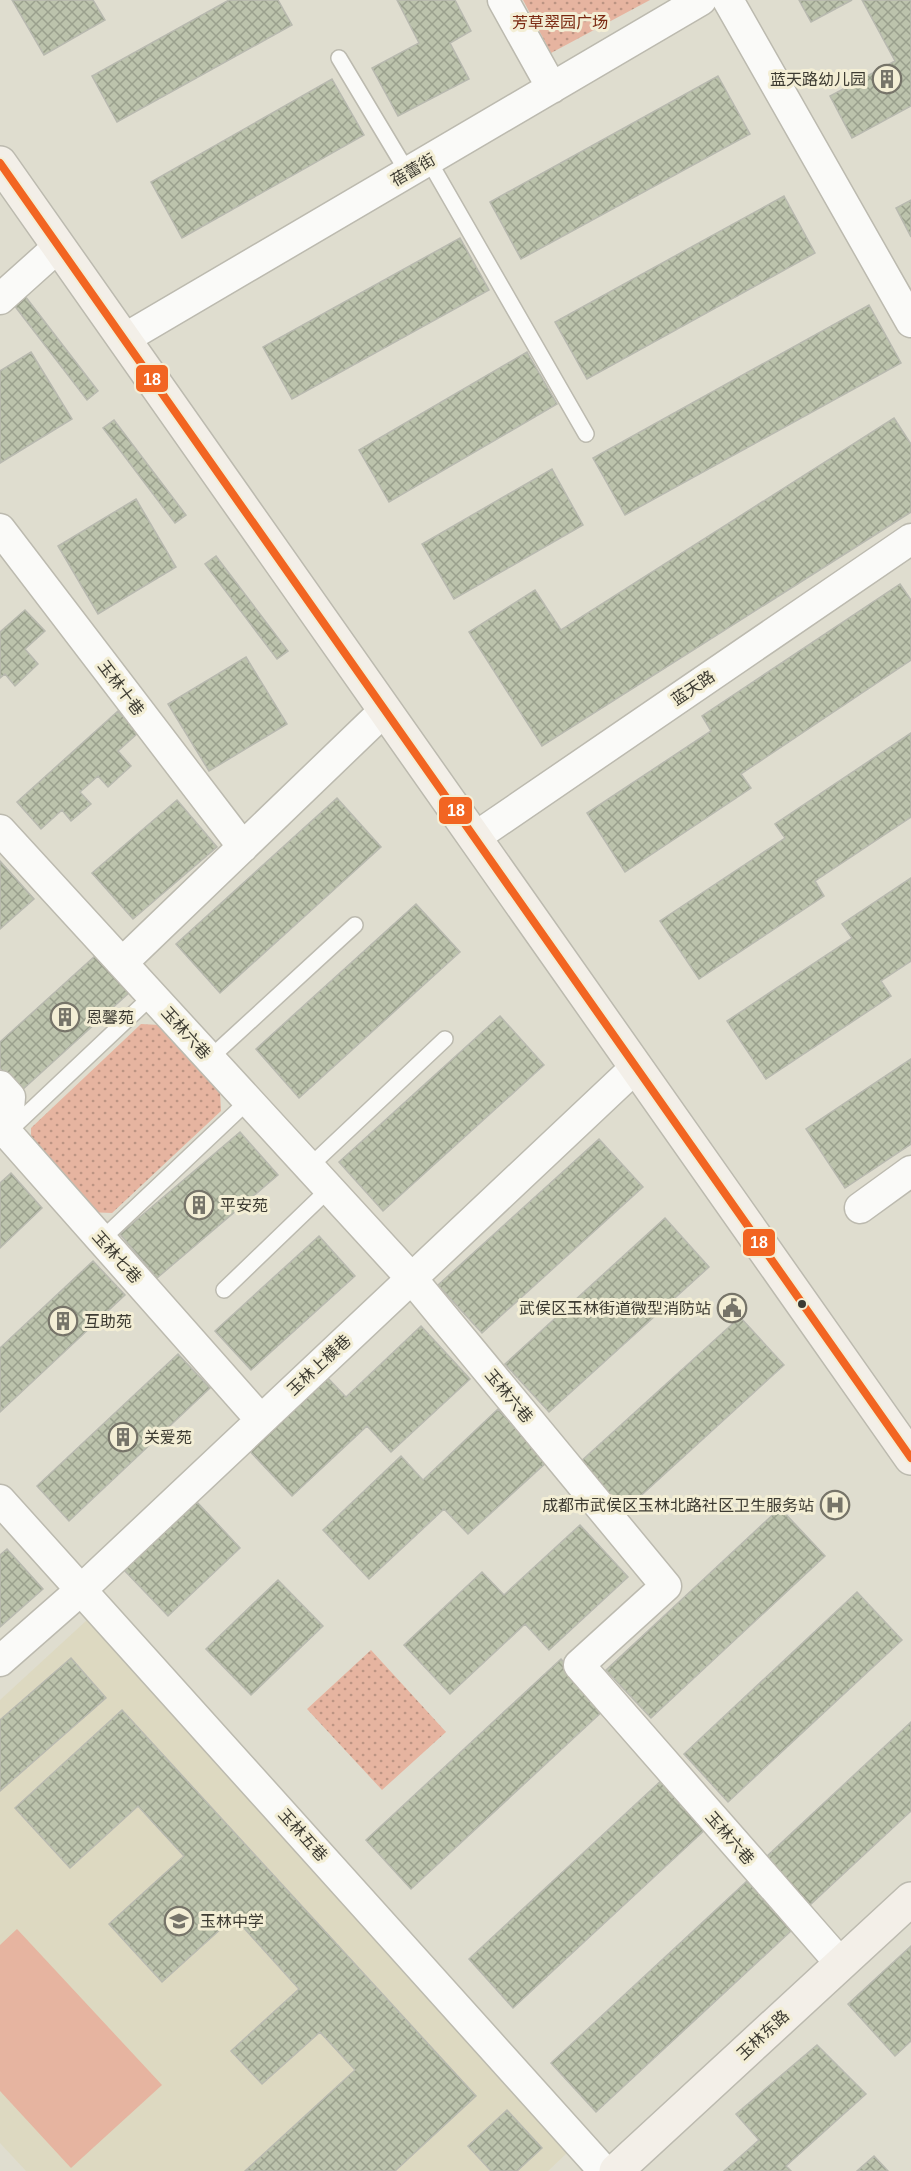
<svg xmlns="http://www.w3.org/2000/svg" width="911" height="2171" font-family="Helvetica,'Noto Sans SC',sans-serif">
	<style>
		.built { fill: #ddd9c1 }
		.park { fill: url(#park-dots) }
		.garden { fill: #e6b4a0 }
		.building { fill: url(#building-cross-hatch); stroke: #b8b9af; stroke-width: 1.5 }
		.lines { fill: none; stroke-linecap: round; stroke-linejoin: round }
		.lane-casing { stroke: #bcbaaf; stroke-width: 18 }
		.street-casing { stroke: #bcbaaf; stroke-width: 33 }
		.secondary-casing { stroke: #bcbaaf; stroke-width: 36 }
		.lane { stroke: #fafaf8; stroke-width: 15 }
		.street { stroke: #fafaf8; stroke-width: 30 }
		.secondary { stroke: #f3efe8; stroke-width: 33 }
		.bus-1-casing { stroke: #f3eed5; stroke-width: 12 }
		.bus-1 { stroke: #f26522; stroke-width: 8 }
		.bus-dot { fill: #3d3b32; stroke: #f3eed5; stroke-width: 2 }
		.labels { text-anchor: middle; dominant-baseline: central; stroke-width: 6; stroke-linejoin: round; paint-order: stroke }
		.park-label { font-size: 16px; fill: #7b2911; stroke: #f3eed5 }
		.poi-label { font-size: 16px; fill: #3d3b32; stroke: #f3eed5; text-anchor: start }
		.street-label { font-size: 16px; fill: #3d3b32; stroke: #f3eed5 }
		.line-badge { stroke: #f3eed5; stroke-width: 2 }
		.badge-label { font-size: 16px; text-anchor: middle; font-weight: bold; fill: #fff }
	</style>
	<defs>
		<pattern id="park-dots" width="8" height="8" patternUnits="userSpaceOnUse" patternTransform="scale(1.5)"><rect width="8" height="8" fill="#e6b4a0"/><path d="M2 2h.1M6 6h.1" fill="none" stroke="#bc9483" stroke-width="1.8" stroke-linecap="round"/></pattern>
		<pattern id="building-cross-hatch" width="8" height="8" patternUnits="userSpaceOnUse" patternTransform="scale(1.5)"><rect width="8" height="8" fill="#bcc3ac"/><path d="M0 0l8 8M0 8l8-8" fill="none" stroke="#9aa08d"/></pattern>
	</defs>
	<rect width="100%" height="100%" fill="#dfddcf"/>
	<path class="built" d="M87 1620 567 2153 548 2171H26L0 2143V1700Z"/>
	<path class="park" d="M523 0H650L551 53Z
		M141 1024 160 1025 220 1092 221 1111 112 1213 88 1212 31 1148V1128Z
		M371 1650 446 1732 382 1790 307 1709Z"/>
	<path class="garden" d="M17 1929 162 2085 71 2168 0 2091V1945Z"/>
	<path class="building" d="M12 0H93L105 20 44 55Z
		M229 0H278L292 25 117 122 92 76Z
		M397 0H455L471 31 450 43 469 79 398 116 372 68 419 43Z
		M799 0H852L811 22Z
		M862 0H911V106L852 138 830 96 895 61Z
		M718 76 750 134 521 259 490 202Z
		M332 79 364 135 182 238 151 182Z
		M784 196 815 253 587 379 555 322Z
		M911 200V237L896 208Z
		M460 238 489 290 292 399 263 347Z
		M25 296 98 391 87 400 14 305Z
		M869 305 901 363 625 515 593 458Z
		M31 352 72 419 0 463V371Z
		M527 352 557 404 389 502 359 450Z
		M894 418 911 444V512L542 746 469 632 535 590 561 630Z
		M114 420 186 515 175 523 103 428Z
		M552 469 583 525 454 599 422 544Z
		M136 499 176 567 98 614 58 546Z
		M216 556 288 651 277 659 205 564Z
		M900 584 911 600V660L741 774 751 788 625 872 587 813 711 731 702 716Z
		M25 610 45 631 25 649 38 664 15 686 5 674 0 678V632Z
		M246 657 287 724 209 771 168 704Z
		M118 711 138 733 118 751 131 766 108 787 98 776 80 792 91 804 71 821 62 810 41 829 17 802Z
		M911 733V817L815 881 824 896 699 979 660 921 785 838 775 824Z
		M337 798 381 847 220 993 176 944Z
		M177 800 217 847 133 919 92 873Z
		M0 861 34 899 0 929Z
		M911 878V961L881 981 891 996 766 1079 727 1021 852 938 842 924Z
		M416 904 460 952 299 1098 256 1049Z
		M96 955 130 992 21 1091 0 1068V1042Z
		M500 1016 544 1065 383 1211 339 1162Z
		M911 1059V1144L845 1188 806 1129Z
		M240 1132 278 1175 157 1278 120 1234Z
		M599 1139 643 1187 482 1333 438 1285Z
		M11 1173 42 1208 0 1248V1183Z
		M665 1218 709 1267 549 1412 505 1364Z
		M319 1236 355 1276 251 1370 215 1331Z
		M93 1261 125 1295 0 1412V1348Z
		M740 1317 784 1365 623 1512 579 1463Z
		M421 1326 470 1379 391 1452 367 1426 292 1496 245 1446 324 1374 346 1397Z
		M178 1354 210 1388 69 1521 37 1486Z
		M498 1409 547 1462 468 1534 444 1509 369 1579 323 1530 401 1456 423 1480Z
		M196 1501 240 1548 168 1616 124 1570Z
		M780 1508 825 1556 651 1718 606 1670Z
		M580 1525 628 1577 549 1650 525 1624 450 1694 404 1645 482 1572 504 1595Z
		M7 1549 43 1589 0 1627V1555Z
		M278 1580 323 1626 251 1695 206 1649Z
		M857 1592 902 1640 728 1802 684 1754Z
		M71 1658 106 1698 0 1791V1720Z
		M561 1659 606 1708 411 1889 366 1840Z
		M122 1710 476 2096 395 2171H245L355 2070 320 2032 262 2084 231 2051 299 1989 234 1917 162 1982 109 1924 184 1856 138 1806 70 1868 15 1808Z
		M911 1722V1811L810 1905 766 1857Z
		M664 1778 709 1826 513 2008 469 1959Z
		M747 1881 792 1930 596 2112 551 2063Z
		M911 1946V2041L895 2056 848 2004Z
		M817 2045 866 2094 786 2166 791 2171H724L759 2140 736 2114Z
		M507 2110 542 2148 517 2171H491L468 2146Z
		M874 2156 888 2171H857Z"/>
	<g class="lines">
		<g class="lane-casing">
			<path id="lane" d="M339 58 408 173
				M429 161 586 434
				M209 1059 355 925
				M10 1130 152 996
				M309 1167 445 1039
				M101 1240 248 1101
				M224 1290 329 1189"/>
		</g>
		<g class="street-casing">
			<path id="street" d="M503 0 552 88
				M728 0 911 322
				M0 299 59 246
				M124 339 701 0
				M0 529 243 847
				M0 830 412 1279 666 1586 579 1665 841 1964
				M474 838 911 539
				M122 963 385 710
				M0 1086 10 1097 7 1133 261 1420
				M860 1208 911 1171
				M0 1500 604 2171
				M0 1661 82 1589 636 1067"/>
		</g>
		<g class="secondary-casing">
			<path id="secondary" d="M0 163 911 1458
				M616 2171 911 1899"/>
		</g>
		<use href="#lane" class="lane"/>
		<use href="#street" class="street"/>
		<use href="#secondary" class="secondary"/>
		<g class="bus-1-casing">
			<path id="bus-1" d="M0 163 911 1458"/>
		</g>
		<use href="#bus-1" class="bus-1"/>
	</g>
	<defs>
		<g id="building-ring" transform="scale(1.5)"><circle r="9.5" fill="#f3eed5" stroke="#767469" stroke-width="1.5"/><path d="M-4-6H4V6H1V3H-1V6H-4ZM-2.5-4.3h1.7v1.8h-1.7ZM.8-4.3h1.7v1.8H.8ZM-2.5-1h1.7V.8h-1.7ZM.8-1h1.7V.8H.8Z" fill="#767469"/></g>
		<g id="civic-ring" transform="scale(1.5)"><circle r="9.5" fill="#f3eed5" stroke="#767469" stroke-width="1.5"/><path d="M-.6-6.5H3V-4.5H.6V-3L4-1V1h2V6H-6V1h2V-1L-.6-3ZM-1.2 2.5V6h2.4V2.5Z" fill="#767469"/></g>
		<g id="hospital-ring" transform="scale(1.5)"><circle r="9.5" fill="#f3eed5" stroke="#767469" stroke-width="1.5"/><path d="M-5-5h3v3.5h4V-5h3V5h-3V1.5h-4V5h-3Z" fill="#767469"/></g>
		<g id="school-ring" transform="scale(1.5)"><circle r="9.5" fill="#f3eed5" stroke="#767469" stroke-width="1.5"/><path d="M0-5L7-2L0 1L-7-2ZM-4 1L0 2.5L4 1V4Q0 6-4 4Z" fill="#767469"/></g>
	</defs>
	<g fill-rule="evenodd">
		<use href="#building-ring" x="887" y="79"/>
		<use href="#building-ring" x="65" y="1017"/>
		<use href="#building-ring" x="199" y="1205"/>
		<use href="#civic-ring" x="732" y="1308"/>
		<use href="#building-ring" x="63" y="1321"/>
		<use href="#building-ring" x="123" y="1437"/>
		<use href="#hospital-ring" x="835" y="1505"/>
		<use href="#school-ring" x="179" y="1921"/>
	</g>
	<circle class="bus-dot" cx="802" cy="1304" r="5"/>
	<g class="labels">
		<g class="park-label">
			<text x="560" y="22">芳草翠园广场</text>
		</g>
		<g class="poi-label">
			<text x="866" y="79" text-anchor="end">蓝天路幼儿园</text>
			<text x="86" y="1017">恩馨苑</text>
			<text x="220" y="1205">平安苑</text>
			<text x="711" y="1308" text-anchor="end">武侯区玉林街道微型消防站</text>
			<text x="84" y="1321">互助苑</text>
			<text x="144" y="1437">关爱苑</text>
			<text x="814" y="1505" text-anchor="end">成都市武侯区玉林北路社区卫生服务站</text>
			<text x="200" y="1921">玉林中学</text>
		</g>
		<g class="street-label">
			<text transform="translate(413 170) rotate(-30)">蓓蕾街</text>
			<text transform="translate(121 688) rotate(53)">玉林十巷</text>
			<text transform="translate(693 688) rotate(-34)">蓝天路</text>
			<text transform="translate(186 1033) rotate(48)">玉林六巷</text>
			<text transform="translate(117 1257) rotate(48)">玉林七巷</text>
			<text transform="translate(319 1365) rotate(-43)">玉林上横巷</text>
			<text transform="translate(509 1396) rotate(50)">玉林六巷</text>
			<text transform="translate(303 1835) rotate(48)">玉林五巷</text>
			<text transform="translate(730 1838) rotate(49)">玉林六巷</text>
			<text transform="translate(763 2035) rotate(-43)">玉林东路</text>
		</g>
	</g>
	<g class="line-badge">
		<rect x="135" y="364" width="34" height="29" rx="6" fill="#f26522"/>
		<rect x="438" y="796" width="35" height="29" rx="6" fill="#f26522"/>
		<rect x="742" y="1228" width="34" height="29" rx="6" fill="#f26522"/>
	</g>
	<g class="badge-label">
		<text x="152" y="385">18</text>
		<text x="456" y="816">18</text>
		<text x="759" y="1248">18</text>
	</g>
</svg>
